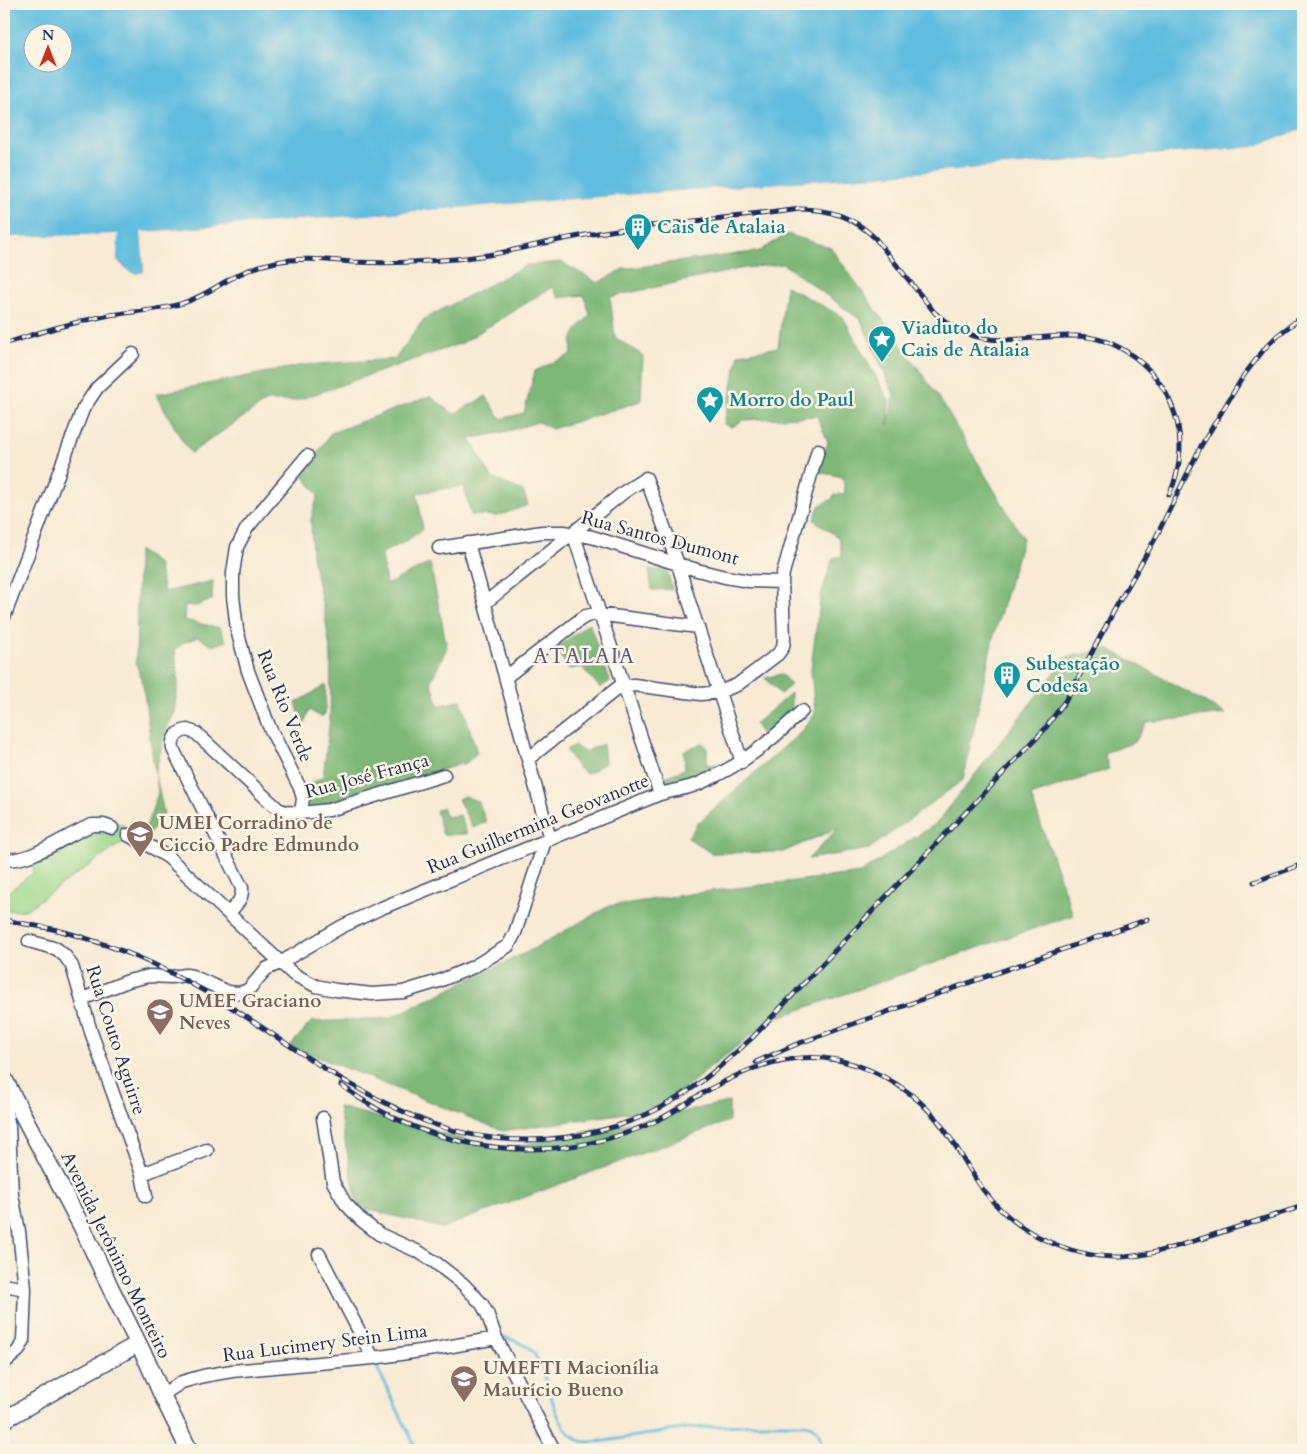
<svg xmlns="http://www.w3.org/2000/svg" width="1307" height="1454" font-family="Cardo,serif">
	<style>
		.green { fill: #9ed88c; stroke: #5c8475 }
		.forest { fill: #7eb878; stroke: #4c746b }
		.water { fill: #61bddf; stroke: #3e769e; fill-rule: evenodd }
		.pier { fill: #f8ead3 }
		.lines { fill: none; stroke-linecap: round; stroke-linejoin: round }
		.stream { stroke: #61bddf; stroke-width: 3 }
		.ferry { stroke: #305a85; stroke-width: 1; stroke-dasharray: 6 5; stroke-linecap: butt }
		.minor-casing { stroke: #3c4b70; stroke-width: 15 }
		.tertiary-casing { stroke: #3c4b70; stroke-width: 19 }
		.minor { stroke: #fff; stroke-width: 12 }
		.tertiary { stroke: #fff; stroke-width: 16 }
		.rail-casing { stroke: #1b2f5e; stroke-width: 5 }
		.rail { stroke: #fcf5e5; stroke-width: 3; stroke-dasharray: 9; stroke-linecap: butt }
		.labels { text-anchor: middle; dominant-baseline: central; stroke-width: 5; stroke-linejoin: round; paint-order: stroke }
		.culture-label { font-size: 19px; font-weight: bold; fill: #0d838f; stroke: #fcf5e5; text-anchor: start }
		.street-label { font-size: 19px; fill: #1b2f5e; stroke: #fcf5e5 }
		.education-label { font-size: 19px; font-weight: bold; fill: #785e54; stroke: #fcf5e5; text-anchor: start }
		.quarter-label { font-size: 21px; letter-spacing: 1px; fill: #5f5a86; stroke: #fcf5e5 }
	</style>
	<rect width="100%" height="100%" fill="#fcf5e5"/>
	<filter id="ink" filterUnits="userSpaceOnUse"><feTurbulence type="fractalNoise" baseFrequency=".02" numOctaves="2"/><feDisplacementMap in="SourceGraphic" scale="10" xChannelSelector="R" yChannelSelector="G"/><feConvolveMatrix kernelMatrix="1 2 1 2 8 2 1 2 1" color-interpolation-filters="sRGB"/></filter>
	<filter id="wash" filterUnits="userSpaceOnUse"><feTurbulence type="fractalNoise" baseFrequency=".0096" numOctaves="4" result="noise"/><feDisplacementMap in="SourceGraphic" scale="20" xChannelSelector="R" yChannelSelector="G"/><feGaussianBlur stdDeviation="1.12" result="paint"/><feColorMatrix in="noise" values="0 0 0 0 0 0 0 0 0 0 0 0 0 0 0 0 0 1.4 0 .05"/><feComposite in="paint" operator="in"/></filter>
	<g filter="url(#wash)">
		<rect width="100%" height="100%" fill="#f8ead3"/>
		<path class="green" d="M115 822 131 829 126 840 25 910 4 911V895L33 873V864L97 833 109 834Z"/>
		<path class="forest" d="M787 234 831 248 938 396 1023 538 993 638 963 780 869 849 808 859 838 828 783 852 711 853 688 838 698 823 800 733 815 714 811 671 813 651 821 594 833 558 842 556 839 538 814 520 819 506 832 499 834 495 845 493 843 477 818 472 828 442 817 416 743 420 732 427 724 424 739 354 778 347 786 286 843 317 889 401 888 425 894 395 861 320 783 264 744 268 610 297 615 337 643 356 641 401 552 429 538 422 508 431 470 439 492 478 523 491 528 505 498 516 471 515 464 486 417 493 423 529 405 542 382 553 386 585 430 563 447 647 431 681 439 706 461 700 477 753 466 763 308 808 306 786 323 777 330 718 331 656 325 616 312 556 311 519 318 495 303 475 331 433 430 396 454 414 486 396 501 419 524 413 535 371 572 354C569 336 579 327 590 315L584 295 559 298 552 287 462 343 295 401H267L191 453 183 442 156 394 304 365 395 359 424 319 527 265 561 262 598 283 623 269 760 251Z
			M138 550 158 564 164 592 213 581 212 600 196 606 185 605 184 620 220 628 226 641 212 646 198 637 183 643 175 650 178 683 175 712 165 732 155 774 143 685 136 662Z
			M649 569 667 570 672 589 652 590Z
			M589 623 610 681 600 688 582 667 569 669 556 649Z
			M1109 649 1163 678 1226 714 1147 722 1135 742 1104 753 1109 769 1031 796 1073 915 770 1020 660 1108 503 1131 290 1046 311 1022 390 1018 531 950 609 906 704 892 860 873 937 823 1067 657Z
			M781 674 791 685 780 694 765 678Z
			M326 685 325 714 321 717 309 710 303 727 296 703Z
			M791 693V713L764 739 755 724Z
			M702 743 707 747V765L722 763 728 766 665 789 660 779 685 769 684 751Z
			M603 744 605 763 587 774 577 767 566 750 574 745 584 752Z
			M156 776 164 814 148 836 144 833 158 793Z
			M465 796 479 802 486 822 473 828 458 799Z
			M442 807 446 817 460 815 467 834 443 835 436 811Z
			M729 1102V1121L442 1228 358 1207 338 1107 503 1149Z"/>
		<path class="water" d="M4 4H1303V129L1253 147 141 232 144 271C132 277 125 268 117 259V234L4 237ZM32 32H62V62H32Z"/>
		<path class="pier" d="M1303 129V132L1253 150 144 234 147 271H144L141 232 1253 147Z
			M118 234 117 262 115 259V236L4 240V237Z"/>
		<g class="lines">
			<path class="stream" d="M504 1337C514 1340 525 1344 532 1351 550 1373 551 1423 575 1438 584 1444 595 1442 605 1441L688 1428 757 1424H806C821 1428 820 1437 822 1450
				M374 1361 417 1450"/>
			<path class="ferry" d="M4 8 30 4"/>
		</g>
	</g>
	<g filter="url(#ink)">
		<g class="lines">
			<g class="minor-casing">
				<path id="minor" d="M573 533 660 794
					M468 543 550 839
					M439 548 542 532H564L592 537 697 570 725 577 749 581 782 582
					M485 603 624 492 646 478 678 564 689 601 742 762
					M4 617 83 409 97 388 133 354
					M506 677 581 619 586 616 596 614 698 627
					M528 759 619 687 634 685 701 694 719 692 737 685 778 654 783 647 784 639 782 582 783 573 818 450
					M301 813 303 798 300 788 269 726 248 671 237 630 233 596V573L237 547 247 528 307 456
					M128 835 153 848 169 858 293 974 316 986 336 990 372 994 403 992 439 981 473 967 508 946 515 933 545 841
					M4 859C30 864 67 834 92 825H104L112 828
					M229 913C236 905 243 899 242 888L173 749C171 738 177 732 187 730L196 733 278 809 286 812 301 813 329 810 444 775
					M29 941 57 949 65 956 72 966 91 1032 142 1174
					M82 999 128 981 149 976 171 977 186 975 192 976 228 992 238 993 246 991 250 988 266 969 280 963 341 927 379 909 660 794C673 790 686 789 698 784 741 766 769 743 802 711
					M4 1103 9 1126 12 1195 19 1231 25 1289 23 1342 18 1351 4 1363
					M323 1118 333 1182 345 1203 360 1219 379 1234 419 1252 436 1263 463 1284 482 1304 487 1313 496 1338 554 1450
					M146 1196 142 1174 207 1150
					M319 1254 373 1358
					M4 1285 25 1289
					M162 1395 182 1382 203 1376 232 1371 373 1358 441 1348 496 1338"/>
			</g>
			<g class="tertiary-casing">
				<path id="tertiary" d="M4 1079 83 1229 111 1289 149 1365 162 1395 189 1450
					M4 1420 78 1377 138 1344"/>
			</g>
			<use href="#minor" class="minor"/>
			<use href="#tertiary" class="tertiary"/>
			<g class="rail-casing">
				<path id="rail" d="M4 344C39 332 74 322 110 315 135 311 159 311 183 303 200 298 214 288 230 279 244 271 260 265 276 262 302 257 327 260 353 262 378 263 403 263 427 261 447 260 468 258 488 255 523 249 557 239 592 234 661 222 731 219 800 209 830 209 853 217 875 238L935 313C984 356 1021 334 1076 336 1119 337 1157 368 1172 406 1184 435 1182 468 1169 495
					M1254 882 1303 864
					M4 920C23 924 42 926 61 931 101 942 140 956 177 976 235 1006 287 1046 343 1080 372 1096 402 1113 433 1124 518 1154 617 1141 691 1089 713 1074 732 1056 752 1038L1044 730 1065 701 1075 684 1116 607 1155 539 1201 446 1244 375 1266 347 1278 335 1303 316
					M756 1062 797 1044 1148 919
					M341 1085C433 1156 560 1170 664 1117 675 1111 685 1104 696 1097 736 1074 776 1054 823 1058 864 1062 905 1084 932 1114 953 1137 966 1166 984 1191 1015 1232 1069 1258 1121 1257 1151 1256 1181 1245 1210 1236 1241 1226 1272 1216 1303 1206"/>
			</g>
			<use href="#rail" class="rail"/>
		</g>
	</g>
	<defs>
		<g id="building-pin" transform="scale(1.4375)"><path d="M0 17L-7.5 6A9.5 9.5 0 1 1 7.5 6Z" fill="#0f9aa8" stroke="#fcf5e5"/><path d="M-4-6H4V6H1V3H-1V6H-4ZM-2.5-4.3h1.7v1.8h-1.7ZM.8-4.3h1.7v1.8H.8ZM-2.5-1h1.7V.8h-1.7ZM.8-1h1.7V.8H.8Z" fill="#fff"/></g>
		<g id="sight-pin" transform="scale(1.4375)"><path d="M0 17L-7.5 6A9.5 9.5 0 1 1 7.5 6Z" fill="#0f9aa8" stroke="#fcf5e5"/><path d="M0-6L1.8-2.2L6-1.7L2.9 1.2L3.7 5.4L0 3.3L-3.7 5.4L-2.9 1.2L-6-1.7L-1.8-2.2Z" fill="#fff"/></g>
		<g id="school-pin" transform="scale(1.4375)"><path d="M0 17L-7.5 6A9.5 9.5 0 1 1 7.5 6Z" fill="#8d6e63" stroke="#fcf5e5"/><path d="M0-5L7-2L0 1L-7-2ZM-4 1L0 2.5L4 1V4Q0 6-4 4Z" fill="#fff"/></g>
	</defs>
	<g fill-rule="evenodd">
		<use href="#building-pin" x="638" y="227"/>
		<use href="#sight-pin" x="882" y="339"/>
		<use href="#sight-pin" x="710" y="400"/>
		<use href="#building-pin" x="1007" y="675"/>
		<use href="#school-pin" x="140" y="834"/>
		<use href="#school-pin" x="160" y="1012"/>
		<use href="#school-pin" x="464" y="1379"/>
	</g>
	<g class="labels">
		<g class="culture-label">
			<text x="657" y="227">Cais de Atalaia</text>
			<text x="901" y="328">Viaduto do<tspan x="901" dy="22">Cais de Atalaia</tspan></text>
			<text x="729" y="400">Morro do Paul</text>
			<text x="1026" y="664">Subestação<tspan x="1026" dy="22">Codesa</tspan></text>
		</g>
		<g class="street-label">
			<text transform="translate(660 538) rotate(15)">Rua Santos Dumont</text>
			<text transform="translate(285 706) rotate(68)">Rua Rio Verde</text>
			<text transform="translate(367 776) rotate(-15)">Rua José França</text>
			<text transform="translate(538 824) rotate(-22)">Rua Guilhermina Geovanotte</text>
			<text transform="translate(116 1040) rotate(72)">Rua Couto Aguirre</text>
			<text transform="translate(116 1255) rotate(64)">Avenida Jerônimo Monteiro</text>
			<text transform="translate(325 1343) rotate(-7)">Rua Lucimery Stein Lima</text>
		</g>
		<g class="education-label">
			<text x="159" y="823">UMEI Corradino de<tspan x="159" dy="22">Ciccio Padre Edmundo</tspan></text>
			<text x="179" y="1001">UMEF Graciano<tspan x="179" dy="22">Neves</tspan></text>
			<text x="483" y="1368">UMEFTI Macionília<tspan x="483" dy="22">Maurício Bueno</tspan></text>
		</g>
		<g class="quarter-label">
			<text x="584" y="656">ATALAIA</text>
		</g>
	</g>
	<rect width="1307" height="1454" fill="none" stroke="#fcf5e5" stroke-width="20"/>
	<g transform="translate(48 48)"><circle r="24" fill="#fcf5e5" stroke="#a2a6af"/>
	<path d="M0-4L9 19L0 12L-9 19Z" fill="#c8321e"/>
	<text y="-8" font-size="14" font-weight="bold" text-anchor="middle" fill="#1b2f5e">N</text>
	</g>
</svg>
